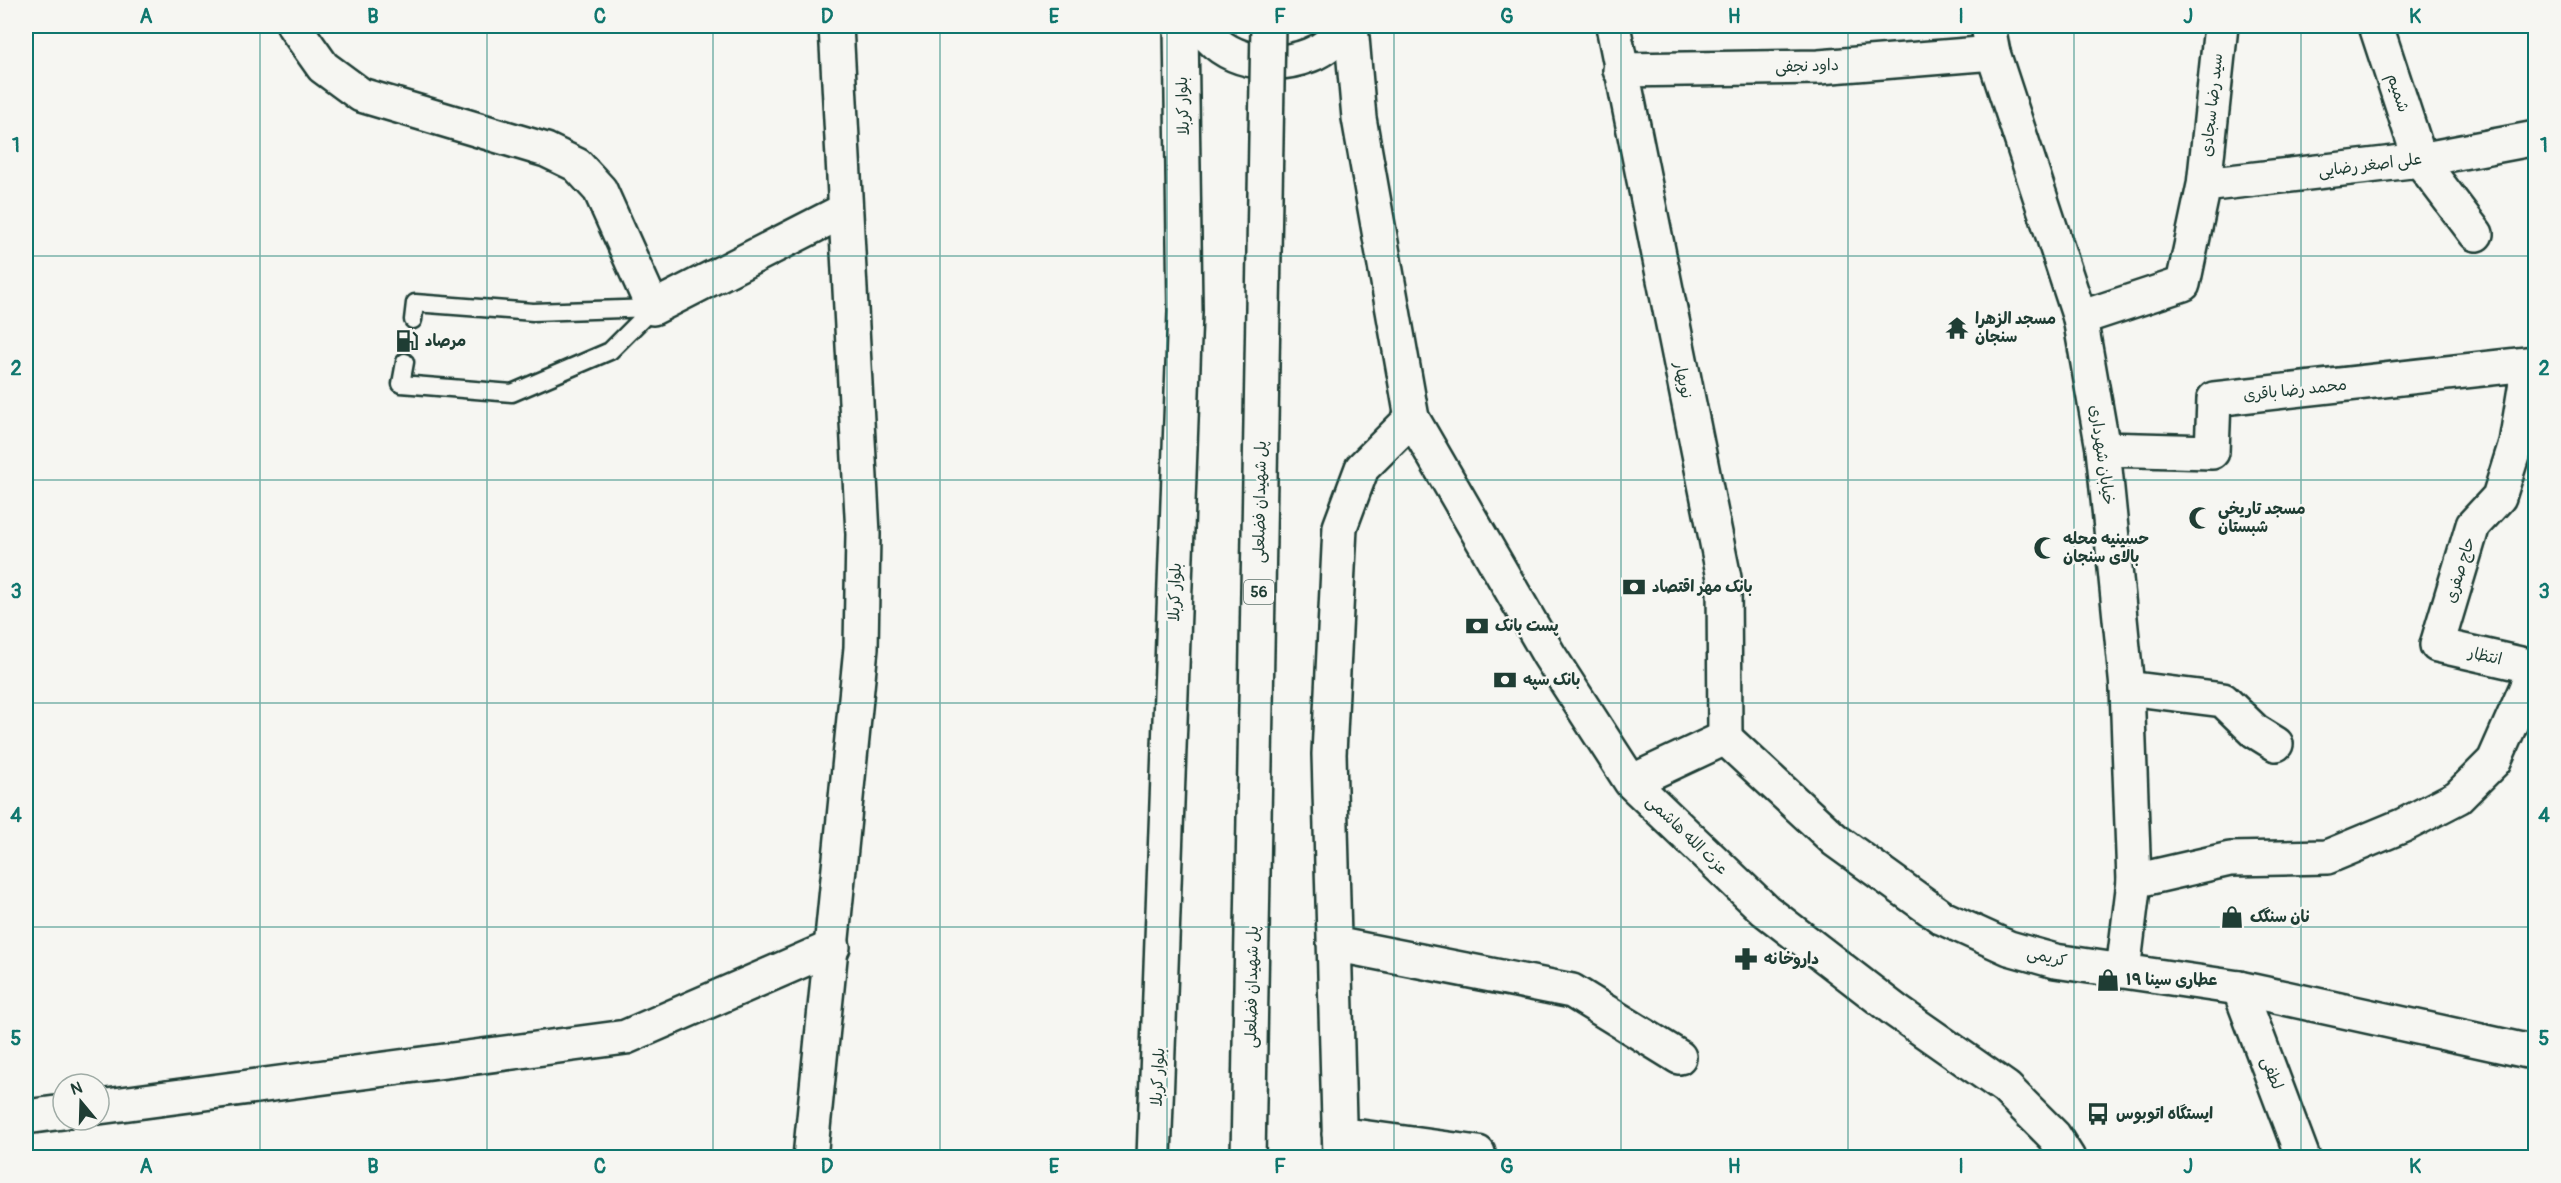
<svg xmlns="http://www.w3.org/2000/svg" width="2561" height="1183" font-family="Pangolin,'Playpen Sans Arabic',sans-serif">
	<style>
		.lines { fill: none; stroke-linecap: round; stroke-linejoin: round }
		.service-casing { stroke: #1f3d34; stroke-width: 21 }
		.minor-casing { stroke: #1f3d34; stroke-width: 38 }
		.tertiary-casing { stroke: #1f3d34; stroke-width: 38 }
		.trunk-casing { stroke: #1f3d34; stroke-width: 38 }
		.service { stroke: #f6f6f2; stroke-width: 16 }
		.minor { stroke: #f6f6f2; stroke-width: 33 }
		.tertiary { stroke: #f6f6f2; stroke-width: 33 }
		.trunk { stroke: #f6f6f2; stroke-width: 33 }
		.trunk-bridge-casing { stroke: #1f3d34; stroke-width: 38; stroke-linecap: butt }
		.trunk-bridge { stroke: #f6f6f2; stroke-width: 33 }
		.grid { fill: none; stroke: #0f766e; stroke-width: 1.5; stroke-opacity: 0.55 }
		.labels { text-anchor: middle; dominant-baseline: central; stroke-width: 5; stroke-linejoin: round; paint-order: stroke }
		.shield { fill: #f6f6f2; stroke: #60746d; stroke-width: 1.5 }
		.shield-label { font-size: 15px; font-weight: bold; fill: #1f3d34 }
		.street-label { font-size: 16px; fill: #1f3d34; stroke: #f6f6f2 }
		.poi-label { font-size: 16px; font-weight: bold; fill: #1f3d34; stroke: #f6f6f2; text-anchor: start }
		.neatline { fill: none; stroke: #0f766e; stroke-width: 2 }
		.grid-label { font-size: 20px; text-anchor: middle; font-weight: bold; fill: #0f766e }
	</style>
	<rect width="100%" height="100%" fill="#f6f6f2"/>
	<filter id="ink" filterUnits="userSpaceOnUse"><feTurbulence type="fractalNoise" baseFrequency=".0167" numOctaves="2"/><feDisplacementMap in="SourceGraphic" scale="12" xChannelSelector="R" yChannelSelector="G"/><feConvolveMatrix kernelMatrix="1 2 1 2 8 2 1 2 1" color-interpolation-filters="sRGB"/></filter>
	<g filter="url(#ink)">
		<g class="lines">
			<g class="service-casing">
				<path id="service" d="M413 320 415 303 533 312 653 308
					M405 362 401 384 512 393 610 351 653 308"/>
			</g>
			<g class="minor-casing">
				<path id="minor" d="M294 26 323 67 361 95 546 150 577 165 600 190 653 308 845 210
					M1613 26 1724 578 1725 738
					M2376 26 2420 160 2476 234
					M1620 70 1819 67 1993 53
					M2204 185 2420 160 2536 138
					M2080 318 2183 284 2204 185 2221 26
					M2529 364 2516 443 2499 497 2473 525 2437 645 2534 667
					M2103 449 2212 452 2214 399 2536 363
					M2127 688 2223 700 2255 731 2276 744
					M2134 881 2230 859 2327 857 2404 825 2458 797 2494 761 2536 666
					M1334 944 1572 991 1679 1057
					M2239 988 2303 1158
					M99 1107 626 1037 833 947
					M26 1117 63 1112
					M1339 1134 1478 1153
					M1340 1158 1329 754 1340 527 1362 468 1412 418"/>
			</g>
			<g class="tertiary-casing">
				<path id="tertiary" d="M1201 26C1224 62 1272 70 1310 55 1326 49 1337 37 1347 26
					M1351 26 1359 118 1412 418 1549 655 1631 782 1765 910 1896 1011 2006 1088 2054 1136 2068 1158
					M1988 26 1993 53 2080 318 2103 449 2127 688 2134 881 2123 971
					M1631 782 1725 738 1835 840 1943 918 2009 948 2055 961 2239 988 2536 1053
					M810 1158 861 648 863 534 836 26"/>
			</g>
			<g class="trunk-casing">
				<path id="trunk" d="M1154 1158 1185 311 1181 26"/>
			</g>
			<use href="#service" class="service"/>
			<use href="#minor" class="minor"/>
			<use href="#tertiary" class="tertiary"/>
			<use href="#trunk" class="trunk"/>
			<g class="trunk-bridge-casing">
				<path id="trunk-bridge" d="M1248 1158 1268 26"/>
			</g>
			<use href="#trunk-bridge" class="trunk-bridge"/>
		</g>
	</g>
	<path class="grid" d="M260 26V1158M487 26V1158M713 26V1158M940 26V1158M1167 26V1158M1394 26V1158M1621 26V1158M1848 26V1158M2074 26V1158M2301 26V1158M26 256H2536M26 480H2536M26 703H2536M26 927H2536"/>
	<defs>
		<g id="temple-bare" transform="scale(1.8)"><path d="M0-6L5-2H3V0L6.5 2.5H4V6H1.5V3h-3V6H-4V2.5H-6.5L-3 0V-2H-5Z" fill="#1f3d34" stroke="#f6f6f2" stroke-width="2.5" paint-order="stroke"/></g>
		<g id="fuel-bare" transform="scale(1.8)"><path d="M-5.5-6h7V0h2V4h1.3V-2.5L3-4.5l.8-.8L6-3V5H2.5V1h-1V6h-7ZM-4.2-4.7v3.2H.2V-4.7Z" fill="#1f3d34" stroke="#f6f6f2" stroke-width="2.5" paint-order="stroke"/></g>
		<g id="mosque-bare" transform="scale(1.8)"><path d="M3.5-4.9A6 6 0 1 0 3.5 4.9A5 5 0 1 1 3.5-4.9Z" fill="#1f3d34" stroke="#f6f6f2" stroke-width="2.5" paint-order="stroke"/></g>
		<g id="bank-bare" transform="scale(1.8)"><path d="M-6-4H6V4H-6ZM0-2.3a2.3 2.3 0 1 0 0 4.6a2.3 2.3 0 1 0 0-4.6Z" fill="#1f3d34" stroke="#f6f6f2" stroke-width="2.5" paint-order="stroke"/></g>
		<g id="shop-bare" transform="scale(1.8)"><path d="M-5-2.5h2.3a2.7 3.5 0 0 1 5.4 0H5L5.5 6h-11ZM-1.5-2.5h3a1.5 2.3 0 0 0-3 0Z" fill="#1f3d34" stroke="#f6f6f2" stroke-width="2.5" paint-order="stroke"/></g>
		<g id="pharmacy-bare" transform="scale(1.8)"><path d="M-2-6h4v4h4v4h-4v4h-4v-4h-4v-4h4Z" fill="#1f3d34" stroke="#f6f6f2" stroke-width="2.5" paint-order="stroke"/></g>
		<g id="bus-bare" transform="scale(1.8)"><path d="M-5-6H5V4H4V6H2V4H-2V6H-4V4H-5ZM-3.5-4V0h7V-4ZM-3.5 1.2v1.5H-2V1.2ZM2 1.2v1.5H3.5V1.2Z" fill="#1f3d34" stroke="#f6f6f2" stroke-width="2.5" paint-order="stroke"/></g>
	</defs>
	<g fill-rule="evenodd">
		<use href="#temple-bare" x="1957" y="328"/>
		<use href="#fuel-bare" x="407" y="341"/>
		<use href="#mosque-bare" x="2200" y="518"/>
		<use href="#mosque-bare" x="2045" y="548"/>
		<use href="#bank-bare" x="1634" y="587"/>
		<use href="#bank-bare" x="1477" y="626"/>
		<use href="#bank-bare" x="1505" y="680"/>
		<use href="#shop-bare" x="2232" y="917"/>
		<use href="#pharmacy-bare" x="1746" y="959"/>
		<use href="#shop-bare" x="2108" y="980"/>
		<use href="#bus-bare" x="2098" y="1114"/>
	</g>
	<g class="labels">
		<rect class="shield" x="1244" y="580" width="30" height="24" rx="4.5"/>
		<g class="shield-label">
			<text x="1259" y="592">56</text>
		</g>
		<g class="street-label">
			<text transform="translate(1807 66) rotate(-2)">داود نجفی</text>
			<text transform="translate(2398 93) rotate(72)">شمیم</text>
			<text transform="translate(2212 105) rotate(-84)">سید رضا سجادی</text>
			<text transform="translate(1183 106) rotate(-92)">بلوار کربلا</text>
			<text transform="translate(2370 165) rotate(-7)">علی اصغر رضایی</text>
			<text transform="translate(1683 380) rotate(78)">نوبهار</text>
			<text transform="translate(2295 390) rotate(-6)">محمد رضا باقری</text>
			<text transform="translate(2102 455) rotate(82)">خیابان شهرداری</text>
			<text transform="translate(1260 502) rotate(-89)">پل شهیدان فضلعلی</text>
			<text transform="translate(2460 570) rotate(-73)">حاج صفری</text>
			<text transform="translate(1175 592) rotate(-88)">بلوار کربلا</text>
			<text transform="translate(2485 656) rotate(13)">انتظار</text>
			<text transform="translate(1687 835) rotate(44)">عزت الله هاشمی</text>
			<text transform="translate(2047 957) rotate(13)">کریمی</text>
			<text transform="translate(1252 987) rotate(-89)">پل شهیدان فضلعلی</text>
			<text transform="translate(2272 1073) rotate(69)">لطفی</text>
			<text transform="translate(1158 1077) rotate(-87)">بلوار کربلا</text>
		</g>
		<g class="poi-label">
			<text x="1975" y="319">مسجد الزهرا<tspan x="1975" dy="18">سنجان</tspan></text>
			<text x="425" y="341">مرصاد</text>
			<text x="2218" y="509">مسجد تاریخی<tspan x="2218" dy="18">شبستان</tspan></text>
			<text x="2063" y="539">حسینیه محله<tspan x="2063" dy="18">بالای سنجان</tspan></text>
			<text x="1652" y="587">بانک مهر اقتصاد</text>
			<text x="1495" y="626">پست بانک</text>
			<text x="1523" y="680">بانک سپه</text>
			<text x="2250" y="917">نان سنگک</text>
			<text x="1764" y="959">داروخانه</text>
			<text x="2126" y="980">عطاری سینا ۱۹</text>
			<text x="2116" y="1114">ایستگاه اتوبوس</text>
		</g>
	</g>
	<rect width="2561" height="1183" fill="none" stroke="#f6f6f2" stroke-width="66"/>
	<g transform="translate(81 1102) rotate(341)"><circle r="28" fill="#f6f6f2" stroke="#a0aca6" stroke-width="1.5"/>
	<path d="M0-4.5L10 22L0 15L-10 22Z" fill="#1f3d34"/>
	<text y="-9" font-size="16" font-weight="bold" text-anchor="middle" fill="#1f3d34">N</text>
	</g>
	<rect x="33" y="33" width="2495" height="1117" class="neatline"/>
	<g class="grid-label">
		<text x="146" y="23">A</text>
		<text x="373" y="23">B</text>
		<text x="600" y="23">C</text>
		<text x="827" y="23">D</text>
		<text x="1054" y="23">E</text>
		<text x="1280" y="23">F</text>
		<text x="1507" y="23">G</text>
		<text x="1734" y="23">H</text>
		<text x="1961" y="23">I</text>
		<text x="2188" y="23">J</text>
		<text x="2415" y="23">K</text>
		<text x="16" y="152">1</text>
		<text x="2544" y="152">1</text>
		<text x="16" y="375">2</text>
		<text x="2544" y="375">2</text>
		<text x="16" y="598">3</text>
		<text x="2544" y="598">3</text>
		<text x="16" y="822">4</text>
		<text x="2544" y="822">4</text>
		<text x="16" y="1045">5</text>
		<text x="2544" y="1045">5</text>
		<text x="146" y="1173">A</text>
		<text x="373" y="1173">B</text>
		<text x="600" y="1173">C</text>
		<text x="827" y="1173">D</text>
		<text x="1054" y="1173">E</text>
		<text x="1280" y="1173">F</text>
		<text x="1507" y="1173">G</text>
		<text x="1734" y="1173">H</text>
		<text x="1961" y="1173">I</text>
		<text x="2188" y="1173">J</text>
		<text x="2415" y="1173">K</text>
	</g>
</svg>
